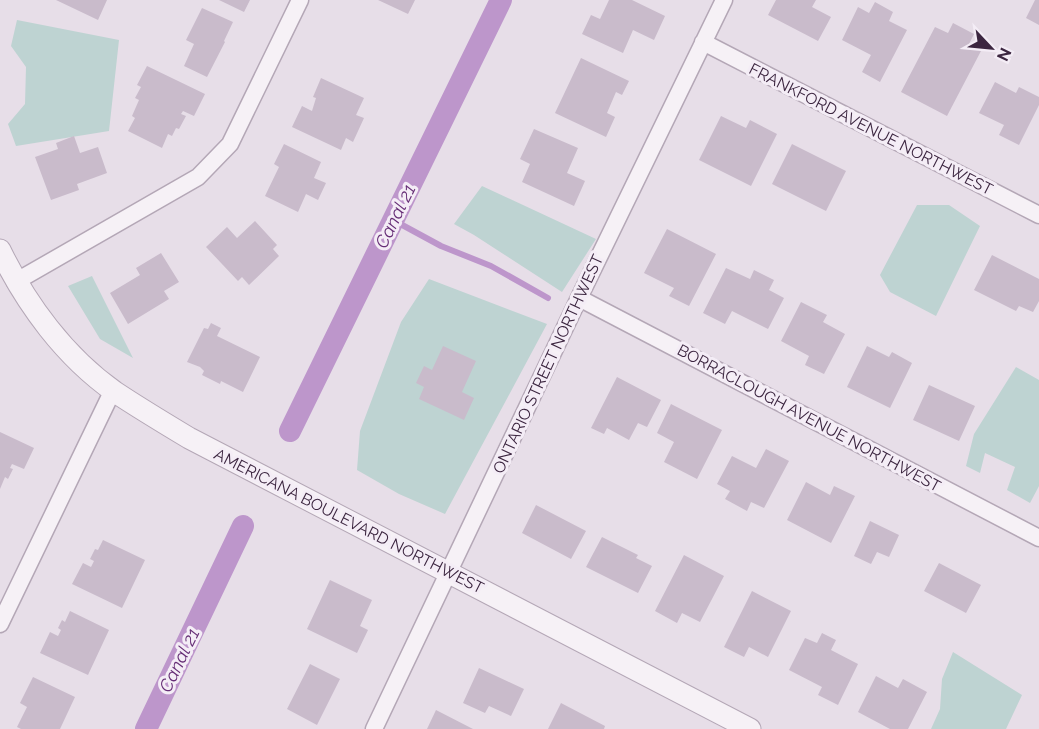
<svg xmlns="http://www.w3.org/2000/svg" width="1039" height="729" font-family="Raleway,sans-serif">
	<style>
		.green { fill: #bed3d2 }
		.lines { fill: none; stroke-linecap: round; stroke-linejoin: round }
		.stream { stroke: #bd96cb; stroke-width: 6 }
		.canal { stroke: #bd96cb; stroke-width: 22 }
		.building { fill: #c9bbcb }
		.minor-casing { stroke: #b4a7b6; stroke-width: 19 }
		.tertiary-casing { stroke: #b4a7b6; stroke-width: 23 }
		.minor { stroke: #f6f1f6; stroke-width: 16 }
		.tertiary { stroke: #f6f1f6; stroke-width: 21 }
		.labels { text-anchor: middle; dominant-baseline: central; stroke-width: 6; stroke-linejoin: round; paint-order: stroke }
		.street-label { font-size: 16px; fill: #3c2640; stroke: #f4edf6 }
		.water-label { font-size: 18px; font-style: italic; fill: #662e76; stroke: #f4edf6 }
	</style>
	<rect width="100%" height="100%" fill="#e7dee8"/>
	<path class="green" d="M17 20 119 40 109 131 16 146 8 124 25 104 26 67 11 46Z
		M482 186 596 239 562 292 474 235 454 224Z
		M917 205H949L980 226 936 316 890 292 880 275Z
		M92 276 133 358 100 339 68 286Z
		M429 279 547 324 445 514 399 494 357 470 360 431 401 322Z
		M1016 367 1039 380V486L1030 503 1007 490 1015 467 985 453 980 473 966 466 974 434Z
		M953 652 1022 695 1006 729H931L940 709 942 679Z"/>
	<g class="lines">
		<path class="stream" d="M393 220 441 246 491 266 548 298"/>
		<path class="canal" d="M290 431 501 0
			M146 729 243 526"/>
	</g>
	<path class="building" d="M56 0H107L98 20Z
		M219 0H250L244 12Z
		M378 0H415L408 14Z
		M609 0H632L665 16 654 40 633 30 623 53 582 34 591 15 600 19Z
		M776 0H816L812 7 831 17 818 41 768 15Z
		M1035 0H1039V25L1026 18Z
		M875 2 893 12 889 21 907 30 880 82 862 72 871 55 842 40 858 7 869 13Z
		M202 8 233 22 224 41 225 42 207 77 184 66 194 44 186 40Z
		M953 23 974 34 969 44 981 51 947 116 901 92 935 27 948 33Z
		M581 58 629 81 622 95 616 92 607 113 615 117 606 137 555 113Z
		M147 66 205 94 194 116 183 111 181 114 186 116 179 129 176 128 172 136 168 134 162 148 128 131 135 118 132 116 139 100 135 98 141 87 137 85Z
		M321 78 364 98 356 115 364 118 353 142 346 138 341 150 292 127 302 106 312 111 316 98 313 97Z
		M995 82 1016 93 1019 87 1039 97V105L1019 145 999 135 1004 125 979 113Z
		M721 116 746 128 750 120 777 134 751 186 699 160Z
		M534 129 578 148 567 173 585 181 574 206 522 182 530 164 520 159Z
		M74 136 80 153 98 147 107 173 77 184 79 190 51 200 35 157 58 149 56 143Z
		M284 144 321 162 314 178 326 183 318 200 306 194 298 212 265 196 279 167 274 164Z
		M792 144 846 171 826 211 772 184Z
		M255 221 277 245 273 249 279 256 249 285 242 277 238 281 206 247 227 227 237 238Z
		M667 229 716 254 689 306 669 296 674 288 644 273Z
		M161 253 179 282 164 291 169 299 128 324 110 293 140 275 136 268Z
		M992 255 1039 279V301L1033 312 1019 306 1016 311 974 290Z
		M726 268 750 279 754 270 774 280 769 290 784 298 768 329 732 311 725 324 703 313Z
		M801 302 827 315 823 322 845 334 824 374 805 365 809 356 781 341Z
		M211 323 221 328 217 336 260 357 243 392 221 381 220 384 202 375 204 371 200 367 187 362 204 328 208 329Z
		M443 346 476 361 462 392 474 398 464 420 419 399 424 387 416 383 424 366 432 370Z
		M867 346 889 357 892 352 912 363 890 408 847 387Z
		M617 377 661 400 647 427 638 423 629 440 607 428 604 434 591 428Z
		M929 385 975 406 959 441 913 420Z
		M671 404 722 430 697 479 664 462 674 442 657 433Z
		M0 432 34 448 24 469 12 464 10 468 13 469 8 479 5 477 0 489Z
		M766 449 789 461 764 508 751 502 747 511 725 499 730 491 717 484 732 456 756 468Z
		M806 482 830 495 834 486 855 496 831 543 787 520Z
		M536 505 586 531 571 559 522 533Z
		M870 521 899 535 889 557 877 552 871 564 854 556Z
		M602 537 638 555 636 558 652 566 638 593 586 567Z
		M103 540 145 560 122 608 72 584 83 563 91 567 94 561 90 559 95 549 98 550Z
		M684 555 724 576 700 622 682 613 677 623 655 611Z
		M939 563 981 585 966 613 924 591Z
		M330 580 372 600 360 626 368 630 357 653 307 629Z
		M752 591 791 611 768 657 749 647 744 657 724 647Z
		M70 611 109 630 88 675 40 653 50 632 58 636 61 630 58 628 62 620 65 622Z
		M822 633 836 640 831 650 858 664 838 705 818 695 822 687 789 670 805 638 817 643Z
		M310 664 340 679 317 725 287 709Z
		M479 668 524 689 511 716 489 706 485 713 463 703Z
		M876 676 898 688 903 679 927 692 908 729H890L858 712Z
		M33 677 75 697 60 729H21L17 727 27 707 20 703Z
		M561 703 605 726 604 729H548Z
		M436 710 473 729H427Z"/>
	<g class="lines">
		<g class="minor-casing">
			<path id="minor" d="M703 42 1039 215
				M15 282 198 177 230 144 300 0
				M579 298 1039 538
				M0 624 113 390
				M374 729 579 298 724 0"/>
		</g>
		<g class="tertiary-casing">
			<path id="tertiary" d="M0 250C26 304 65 357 115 392 139 408 164 423 189 438L750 729"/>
		</g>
		<use href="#minor" class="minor"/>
		<use href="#tertiary" class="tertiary"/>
	</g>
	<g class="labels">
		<g class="street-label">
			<text transform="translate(871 129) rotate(27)">FRANKFORD AVENUE NORTHWEST</text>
			<text transform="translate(548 364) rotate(-65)">ONTARIO STREET NORTHWEST</text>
			<text transform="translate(809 418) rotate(28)">BORRACLOUGH AVENUE NORTHWEST</text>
			<text transform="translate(349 521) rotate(27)">AMERICANA BOULEVARD NORTHWEST</text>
		</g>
		<g class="water-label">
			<text transform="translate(395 216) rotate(-64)">Canal 21</text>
			<text transform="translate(179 660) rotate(-64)">Canal 21</text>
		</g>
	</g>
	<g transform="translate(991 48) rotate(116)" stroke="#f4edf6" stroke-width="4.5" paint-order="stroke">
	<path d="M0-4.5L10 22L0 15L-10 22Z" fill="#3c2640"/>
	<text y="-9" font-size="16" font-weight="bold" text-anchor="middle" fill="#3c2640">N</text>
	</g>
</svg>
